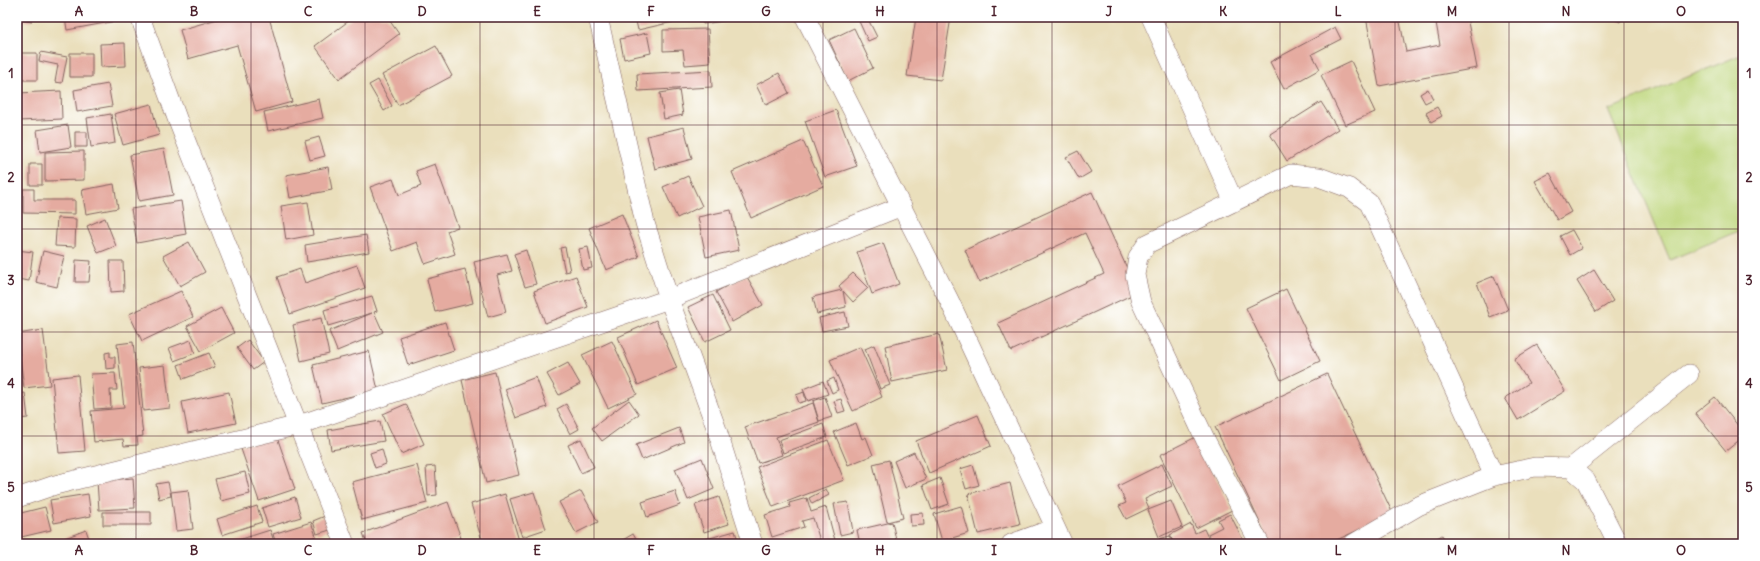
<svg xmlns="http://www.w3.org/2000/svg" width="1760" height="561" font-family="Delius,sans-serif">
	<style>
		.green { fill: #bed67b; stroke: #847a53 }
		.building { fill: #e5aba0 }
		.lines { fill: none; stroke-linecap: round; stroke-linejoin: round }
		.street-casing { stroke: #82625e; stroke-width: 20 }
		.street { stroke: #fff; stroke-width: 19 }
		.grid { fill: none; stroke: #4a1f2b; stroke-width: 1; stroke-opacity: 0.55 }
		.neatline { fill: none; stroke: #4a1f2b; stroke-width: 1.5 }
		.grid-label { font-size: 13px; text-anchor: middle; font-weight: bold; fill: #4a1f2b }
	</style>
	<rect width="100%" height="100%" fill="#fff"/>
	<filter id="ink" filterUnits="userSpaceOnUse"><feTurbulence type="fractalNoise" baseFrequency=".025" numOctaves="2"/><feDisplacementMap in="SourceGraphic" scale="8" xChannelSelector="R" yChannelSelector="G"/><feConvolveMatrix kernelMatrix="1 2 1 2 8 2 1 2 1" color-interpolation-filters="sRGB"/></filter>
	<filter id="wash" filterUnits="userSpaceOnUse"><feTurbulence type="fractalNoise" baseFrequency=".012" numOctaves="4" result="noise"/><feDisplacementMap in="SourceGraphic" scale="16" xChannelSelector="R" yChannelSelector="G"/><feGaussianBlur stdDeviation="0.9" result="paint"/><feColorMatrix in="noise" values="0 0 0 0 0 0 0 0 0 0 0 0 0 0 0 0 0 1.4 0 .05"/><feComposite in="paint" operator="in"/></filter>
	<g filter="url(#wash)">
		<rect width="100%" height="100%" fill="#eadfbc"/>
		<path class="green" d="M1743 54V229L1670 260 1608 110Z"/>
		<g id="blocks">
			<path class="building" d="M17 17H32L31 22 17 19Z
				M65 17H115L116 21 67 30Z
				M224 17H269L292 102 256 112 237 45 188 59 180 30Z
				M354 17H387L399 34 339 79 315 46Z
				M635 17H690V18L638 30Z
				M702 17H743V18L703 24Z
				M857 17H867L877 37 868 41Z
				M916 17H951L941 80 907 76Z
				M1366 17H1399L1406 52 1440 45 1435 17H1467L1477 68 1379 86Z
				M1611 17H1623L1620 22Z
				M1335 27 1341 39 1312 54 1320 69 1284 89 1270 62Z
				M854 28 873 68 848 81 829 40Z
				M708 29 710 63 685 65 683 50 663 51V30Z
				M647 33 651 53 624 59 620 39Z
				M125 43 126 66 101 67 100 44Z
				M436 46 452 76 398 105 382 75Z
				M41 52 67 57 62 83 55 82 58 65 39 61Z
				M17 53H37V80H17Z
				M70 53H92V77H70Z
				M1351 61 1375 112 1345 125 1321 75Z
				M711 70 712 87 638 91 637 74Z
				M779 73 789 93 766 105 756 85Z
				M378 80 392 106 384 111 369 85Z
				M108 84 112 106 77 112 74 90Z
				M1428 89 1433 99 1425 103 1420 94Z
				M679 90 683 115 664 119 660 93Z
				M61 91 62 119 19 121 18 93Z
				M319 99 323 118 268 131 264 112Z
				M1321 102 1338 129 1287 161 1270 134Z
				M151 104 159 135 123 145 114 114Z
				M1437 107 1442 116 1431 122 1426 113Z
				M836 110 857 166 825 177 805 121Z
				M111 114 115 143 91 147 87 118Z
				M68 125 71 147 40 152 37 130Z
				M684 127 692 159 655 169 647 136Z
				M75 132H87V147H75Z
				M319 137 325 156 310 160 305 141Z
				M803 141 823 186 751 218 732 172Z
				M164 149 173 195 139 201 130 155Z
				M84 151V180L45 181V152Z
				M1078 151 1091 172 1079 179 1066 157Z
				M30 164H42V185H30Z
				M435 164 458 227 447 231 455 254 425 264 417 242 393 251 370 187 393 179 399 195 421 186 416 171Z
				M328 167 332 190 290 198 286 175Z
				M1550 173 1571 212 1557 220 1535 181Z
				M688 176 702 206 677 218 663 187Z
				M114 184 118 208 86 214 82 190Z
				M23 189H34V200H75V214L23 213Z
				M1092 192 1138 292 1011 351 998 323 1104 274 1085 233 979 282 965 250Z
				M181 201 186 234 137 243 131 209Z
				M308 202 313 235 286 240 281 206Z
				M731 210 739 250 706 257 698 217Z
				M622 214 639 257 606 270 589 228Z
				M57 218 76 219 75 247 55 246Z
				M105 218 116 246 98 253 87 226Z
				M1572 230 1582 248 1570 255 1560 236Z
				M366 235 369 252 307 262 305 245Z
				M189 242 205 272 180 286 163 256Z
				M883 243 899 284 872 294 857 252Z
				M565 247 570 271 565 272 560 248Z
				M588 247 592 268 583 270 579 249Z
				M17 250 33 252 29 281 17 279Z
				M526 250 536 284 525 287 514 254Z
				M43 251 64 256 57 287 36 282Z
				M507 254 512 271 497 275 506 312 488 317 474 262Z
				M76 260 91 261 89 282H75Z
				M110 261H123L124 291 111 292Z
				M357 265 365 288 290 314 277 277 300 269 305 283Z
				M465 269 473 303 435 312 427 279Z
				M1594 270 1613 301 1596 312 1577 281Z
				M853 273 868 288 853 302 843 291 846 307 817 314 813 297 842 290 839 286Z
				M746 275 763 305 732 322 716 292Z
				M576 276 588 307 545 323 534 291Z
				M1494 276 1508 310 1490 317 1477 283Z
				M1286 289 1320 361 1281 380 1246 308Z
				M181 291 193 317 142 341 129 314Z
				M713 295 730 330 705 342 688 307Z
				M372 296 377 311 374 312 383 332 337 351 329 331 372 313 328 326 324 310Z
				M221 308 234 333 201 351 187 326Z
				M845 312 848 326 822 331 819 318Z
				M321 318 329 354 301 361 293 325Z
				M656 320 677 368 638 385 618 337Z
				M445 322 454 350 408 365 399 337Z
				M43 330 50 385 24 388 17 334Z
				M939 334 947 370 892 382 885 346Z
				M191 340 195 353 174 361 169 348Z
				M248 340 264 362 253 370 237 348Z
				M612 341 637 394 608 408 582 355Z
				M133 342 143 436 137 437 138 445 124 446 123 439 94 442 91 411 124 408 117 344Z
				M874 345 890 385 880 389 865 349Z
				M1537 345 1565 391 1518 420 1505 398 1529 383 1514 359Z
				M860 347 882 397 853 411 830 360Z
				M369 351 378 390 322 403 313 365Z
				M110 352V357H115V368L106 369 105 353Z
				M209 353 215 367 183 379 178 365Z
				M568 363 580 384 559 395 547 374Z
				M165 365 170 408 143 411 139 368Z
				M495 372 519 475 486 483 462 380Z
				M115 373 117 390H110L111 408 94 409 91 374Z
				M1327 374 1393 514 1328 544H1270L1215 427Z
				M78 375 85 451 59 453 52 378Z
				M536 377 547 407 516 418 505 389Z
				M834 378 838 390 832 393 827 381Z
				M823 381 828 394 808 401 803 389Z
				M229 392 236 423 188 433 182 402Z
				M804 392 806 401 799 403 796 395Z
				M25 393 28 418 17 419V394Z
				M825 397 832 417 819 421 813 401Z
				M1715 397 1743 432V437L1726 451 1695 413Z
				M841 399 845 411 838 413 834 401Z
				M629 400 639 414 602 441 592 428Z
				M813 403 819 422 776 437 782 455 758 463 745 427Z
				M406 404 424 444 401 454 383 414Z
				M566 404 579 429 570 434 557 409Z
				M978 415 991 446 929 473 916 441Z
				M380 421 384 441 331 450 328 430Z
				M856 423 862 439 866 437 873 455 848 465 834 432Z
				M823 424 827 437 783 453 779 440Z
				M679 428 684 442 642 460 636 445Z
				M276 434 295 489 259 501 240 446Z
				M1196 437 1232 510 1196 528 1160 455Z
				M581 439 594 467 581 473 568 445Z
				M828 440 844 480 773 507 757 467Z
				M382 449 386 464 375 468 370 453Z
				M914 452 926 479 905 488 894 461Z
				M702 458 714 489 688 500 675 469Z
				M889 460 903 518 887 522 873 464Z
				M1162 464 1172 486 1145 499 1149 508 1126 519 1119 506 1126 503 1118 486Z
				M417 465 427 503 362 520 352 482Z
				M973 465 979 485 966 489 960 469Z
				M435 466 437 495 428 496 426 467Z
				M245 472 250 494 221 501 215 479Z
				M133 478 135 508 99 510 97 481Z
				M940 478 949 504 932 510 923 485Z
				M168 482 171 496 159 499 156 484Z
				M1010 483 1020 524 978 534 968 494Z
				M826 489 829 495 812 504 809 498Z
				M188 490 193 529 176 531 171 492Z
				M581 491 598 522 576 533 559 502Z
				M675 491 680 505 647 517 642 502Z
				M534 492 546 529 522 537 510 499Z
				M88 494 91 516 54 523 50 500Z
				M505 494 520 544H483L471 504Z
				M295 497 301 517 268 527 262 508Z
				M719 497 729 524 704 532 695 505Z
				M807 498 811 512 826 507 836 544H821L813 518 802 521 804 527 772 537 765 515 790 507 789 503Z
				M1171 501 1182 527 1159 537 1148 510Z
				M448 502 461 538 444 544H367L363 533Z
				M848 502 853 532 840 535 834 504Z
				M257 506 262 522 222 535 217 519Z
				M961 506 969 533 942 541 934 514Z
				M45 507 51 530 17 538V514Z
				M103 512H151V525H103Z
				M923 513 924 525 911 526 910 514Z
				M1230 514 1245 544H1213L1208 534 1222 527 1218 520Z
				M325 516 330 530 317 534 313 521Z
				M311 522 316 536 309 539 310 544H276L273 534Z
				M892 522 897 544H860L857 530Z
				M1191 524 1195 533 1204 529 1211 544H1174L1170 535Z
				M86 530 91 544H67L65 538Z
				M270 530 275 544H226Z
				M735 531 739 544H707L706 539Z
				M633 534 639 544H616Z
				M1442 535 1447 544H1428Z
				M1170 536 1173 544H1161L1159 539Z
				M854 539 856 544H838Z
				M558 541 559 544H548Z"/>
		</g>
	</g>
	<g filter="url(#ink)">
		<use href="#blocks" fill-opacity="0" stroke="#82625e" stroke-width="1"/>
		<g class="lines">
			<g class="street-casing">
				<path id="street" d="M140 17 178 121 345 544
					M598 17 645 223 669 299 717 430 753 544
					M805 17 949 300 1063 544
					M1151 17 1234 202
					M1571 468 1689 374
					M17 498 55 485 299 425 669 299 902 206
					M1011 544 1055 528
					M1260 544 1207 443 1141 302 1135 275 1138 257 1147 244 1291 174 1319 177 1349 188 1369 203 1494 476
					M1353 544 1418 506 1494 476 1535 467 1571 468 1586 481 1618 544"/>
			</g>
			<use href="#street" class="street"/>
		</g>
	</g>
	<path class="grid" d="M136 17V544M251 17V544M365 17V544M480 17V544M594 17V544M708 17V544M823 17V544M937 17V544M1052 17V544M1166 17V544M1280 17V544M1395 17V544M1509 17V544M1624 17V544M17 125H1743M17 229H1743M17 332H1743M17 436H1743"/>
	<rect width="1760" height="561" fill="none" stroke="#fff" stroke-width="44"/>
	<rect x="22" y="22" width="1716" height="517" class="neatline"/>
	<g class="grid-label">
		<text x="79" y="16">A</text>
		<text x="194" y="16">B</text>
		<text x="308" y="16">C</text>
		<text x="422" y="16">D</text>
		<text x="537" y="16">E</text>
		<text x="651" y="16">F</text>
		<text x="766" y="16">G</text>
		<text x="880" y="16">H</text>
		<text x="994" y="16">I</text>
		<text x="1109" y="16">J</text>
		<text x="1223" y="16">K</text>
		<text x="1338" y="16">L</text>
		<text x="1452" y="16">M</text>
		<text x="1566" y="16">N</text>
		<text x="1681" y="16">O</text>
		<text x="11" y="78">1</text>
		<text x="1749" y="78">1</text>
		<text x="11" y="182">2</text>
		<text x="1749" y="182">2</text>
		<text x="11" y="285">3</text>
		<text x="1749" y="285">3</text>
		<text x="11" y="388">4</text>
		<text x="1749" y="388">4</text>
		<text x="11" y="492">5</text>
		<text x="1749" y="492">5</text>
		<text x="79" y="555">A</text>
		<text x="194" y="555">B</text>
		<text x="308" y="555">C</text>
		<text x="422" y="555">D</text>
		<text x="537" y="555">E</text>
		<text x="651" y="555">F</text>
		<text x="766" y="555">G</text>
		<text x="880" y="555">H</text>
		<text x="994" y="555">I</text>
		<text x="1109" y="555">J</text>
		<text x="1223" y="555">K</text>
		<text x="1338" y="555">L</text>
		<text x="1452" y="555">M</text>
		<text x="1566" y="555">N</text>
		<text x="1681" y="555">O</text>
	</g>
</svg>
